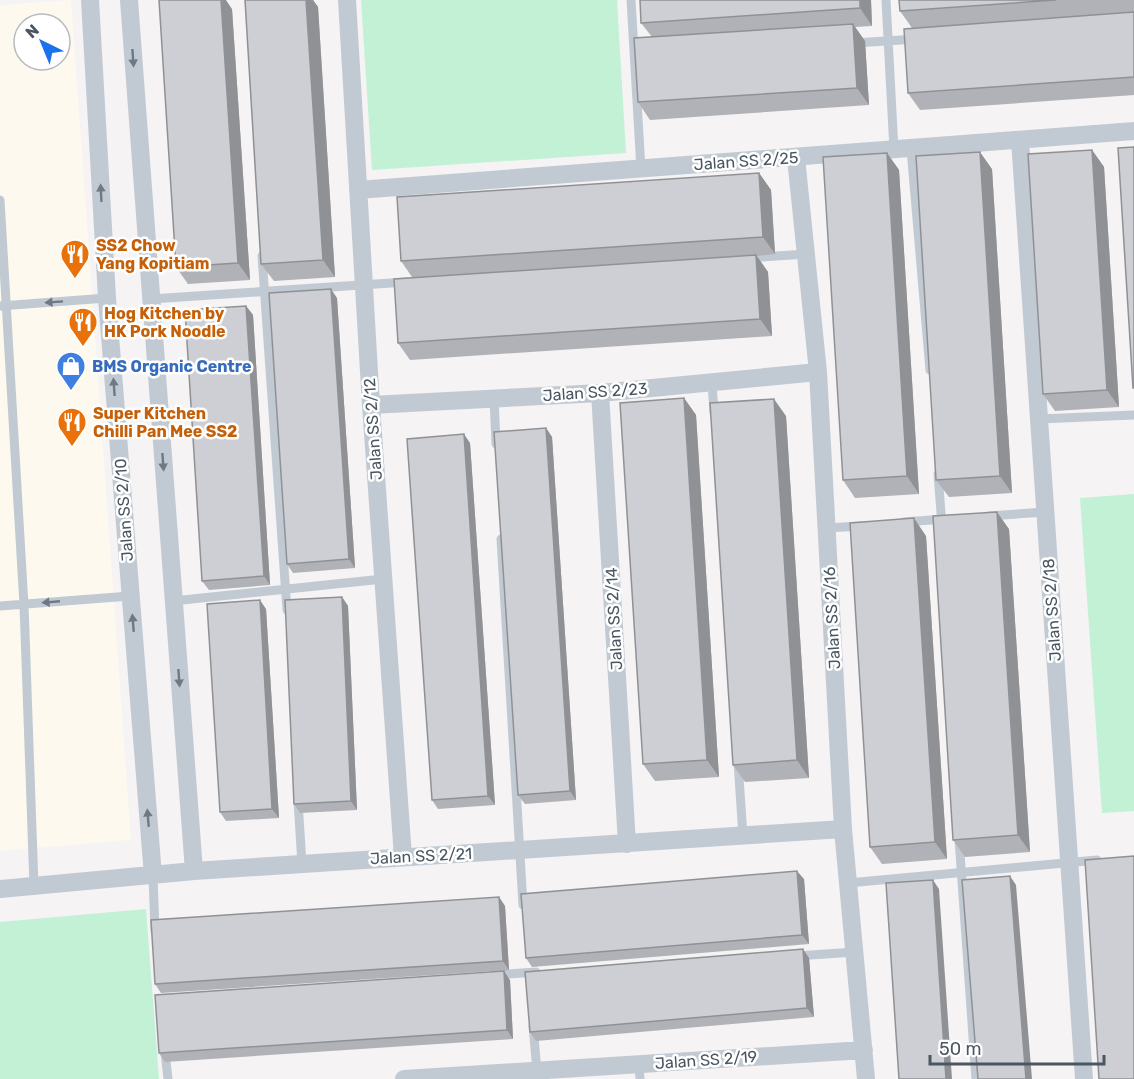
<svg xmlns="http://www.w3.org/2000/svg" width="1134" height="1079" font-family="Rubik,sans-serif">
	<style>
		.commercial { fill: #fdf9ef; fill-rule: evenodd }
		.green { fill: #c3f1d5 }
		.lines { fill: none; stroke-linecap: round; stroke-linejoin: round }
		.service { stroke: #c1cad2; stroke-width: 9 }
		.minor { stroke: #c1cad2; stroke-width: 18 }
		.wall { fill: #b0b2b7 }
		.shaded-wall { fill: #909195 }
		.building { fill: #cdcfd5; stroke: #909195; stroke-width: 1.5 }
		.oneway { fill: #6e7983 }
		.labels { text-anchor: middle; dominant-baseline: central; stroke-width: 5; stroke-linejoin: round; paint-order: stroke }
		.street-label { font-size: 16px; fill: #4a5661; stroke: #fff }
		.food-label { font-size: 16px; font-weight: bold; fill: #c56008; stroke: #fff; text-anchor: start }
		.shop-label { font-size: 16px; font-weight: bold; fill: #366cbe; stroke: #fff; text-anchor: start }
	</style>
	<rect width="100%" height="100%" fill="#f5f3f3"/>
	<path class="commercial" d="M71 0 131 840 0 851V5ZM24 24H60V60H24Z"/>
	<path class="green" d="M361 0H617L626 153 372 170Z
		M1134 494V811L1102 813 1080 498Z
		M146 909 159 1079H0V922Z"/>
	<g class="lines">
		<path class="service" d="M631 0 641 169
			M886 0 894 150
			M855 43 916 39
			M911 149 930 370
			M0 200 24 605 34 886
			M262 256 287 610
			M745 258 806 254
			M151 299 406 282
			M0 306 107 298
			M712 382 714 413
			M494 398 496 444
			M1039 419 1134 415
			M938 474 942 526
			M988 516 1045 512
			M904 522 944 519
			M826 528 861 526
			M501 539 523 905
			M173 601 383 579
			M0 606 130 596
			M738 762 743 836
			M298 801 302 864
			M959 839 976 1079
			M153 876 155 931
			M848 883 1097 860
			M796 956 855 952
			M493 975 536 972
			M533 1026 537 1071
			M165 1052 168 1079
			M639 1065 640 1079"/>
		<path class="minor" d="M90 0 107 298 153 876
			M129 0 194 871
			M347 0 371 405 403 857
			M1020 140 1084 1079
			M796 158 818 372 843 829 866 1079
			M358 190 1134 131
			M600 393 627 844
			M371 405 600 393 818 372
			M0 889 194 871 843 829
			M404 1079 864 1050"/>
	</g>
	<path class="wall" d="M245 0H313L318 7 335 277 274 281 261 264Z
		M871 0 872 26 855 27 865 41 869 105 650 120 638 102 652 37 641 23Z
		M899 0H1134V95L920 110 908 93 912 28 900 11Z
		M232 9 250 280 188 284 176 267Z
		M1092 150 1104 167 1119 407 1055 411 1043 394Z
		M887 153 899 170 919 494 855 498 843 480Z
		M992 169 1012 493 949 497 936 480Z
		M759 173 771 190 775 254 757 256 768 272 772 336 410 360 398 343 412 277 401 261Z
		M337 298 355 568 293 573 287 564Z
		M246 306 253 315 270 585 209 590 202 581Z
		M684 398 696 415 719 777 655 781 643 764Z
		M786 416 809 778 745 782 733 765Z
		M546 428 552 437 576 800 525 804 518 795Z
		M470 443 495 805 438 809 432 800Z
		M1009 529 1030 852 965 857 953 840Z
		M926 536 947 859 882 864 870 847Z
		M342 597 348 606 357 810 300 813 294 804Z
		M266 609 279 818 226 821 220 812Z
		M804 879 809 944 532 967 526 958Z
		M499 897 505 906 509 970 161 993 155 984Z
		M809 958 814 1017 536 1041 530 1032Z
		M510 980 513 1039 165 1062 159 1053Z"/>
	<path class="shaded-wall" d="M221 0H226L232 9 250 280 238 263Z
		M306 0H313L318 7 335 277 323 260Z
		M860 0H871L872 26 860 8Z
		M853 24 865 41 869 105 857 88Z
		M1092 150 1104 167 1119 407 1107 390Z
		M980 152 992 169 1012 493 1000 476Z
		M887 153 899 170 919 494 907 476Z
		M759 173 771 190 775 254 763 237Z
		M756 255 768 272 772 336 760 319Z
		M331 289 337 298 355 568 349 559Z
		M246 306 253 315 270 585 264 576Z
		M684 398 696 415 719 777 707 760Z
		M774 399 786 416 809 778 797 760Z
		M546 428 552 437 576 800 570 791Z
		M464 434 470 443 495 805 488 796Z
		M997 512 1009 529 1030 852 1018 835Z
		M914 518 926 536 947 859 935 842Z
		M342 597 348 606 357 810 351 801Z
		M260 600 266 609 279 818 272 809Z
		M797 871 804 879 809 944 802 935Z
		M1010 876 1016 885 1032 1079H1026Z
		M933 880 939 889 952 1079H946Z
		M499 897 505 906 509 970 503 961Z
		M803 949 809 958 814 1017 807 1008Z
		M504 971 510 980 513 1039 507 1030Z"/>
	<path class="building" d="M159 0H221L238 263 176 267Z
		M245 0H306L323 260 261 264Z
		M640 0H860V8L641 23Z
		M899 0H1056L900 11Z
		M1134 12V77L908 93 904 29Z
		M853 24 857 88 638 102 634 38Z
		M1134 147V388H1133L1118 148Z
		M1092 150 1107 390 1043 394 1028 154Z
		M980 152 1000 476 936 480 916 156Z
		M887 153 907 476 843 480 823 157Z
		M759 173 763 237 401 261 397 197Z
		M756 255 760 319 398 343 394 279Z
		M331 289 349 559 287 564 269 293Z
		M246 306 264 576 202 581 185 310Z
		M684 398 707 760 643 764 620 403Z
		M774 399 797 760 733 765 710 403Z
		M546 428 570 791 518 795 494 432Z
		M464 434 488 796 432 800 407 439Z
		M997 512 1018 835 953 840 933 516Z
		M914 518 935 842 870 847 850 523Z
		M342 597 351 801 294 804 285 600Z
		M260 600 272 809 220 812 207 604Z
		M1134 856V1079H1099L1085 860Z
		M797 871 802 935 526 958 521 894Z
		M1010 876 1026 1079H978L962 880Z
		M933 880 946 1079H899L886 883Z
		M499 897 503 961 155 984 151 920Z
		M803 949 807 1008 530 1032 525 972Z
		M504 971 507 1030 159 1053 155 995Z"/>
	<defs><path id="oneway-solid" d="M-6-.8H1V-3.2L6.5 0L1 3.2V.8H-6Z" transform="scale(1.5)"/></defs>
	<g class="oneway">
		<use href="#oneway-solid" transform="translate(133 58) rotate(86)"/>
		<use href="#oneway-solid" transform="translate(101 193) rotate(-93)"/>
		<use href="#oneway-solid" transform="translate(54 302) rotate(176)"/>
		<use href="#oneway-solid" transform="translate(114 387) rotate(-94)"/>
		<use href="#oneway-solid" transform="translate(163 462) rotate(86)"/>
		<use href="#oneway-solid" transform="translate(51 602) rotate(175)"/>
		<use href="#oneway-solid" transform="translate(133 623) rotate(-95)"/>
		<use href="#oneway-solid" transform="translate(179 678) rotate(86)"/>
		<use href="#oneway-solid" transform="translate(148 818) rotate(-95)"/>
	</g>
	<defs>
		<g id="restaurant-pin" transform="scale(1.5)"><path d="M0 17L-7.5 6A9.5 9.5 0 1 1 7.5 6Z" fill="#e8710a" stroke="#fff"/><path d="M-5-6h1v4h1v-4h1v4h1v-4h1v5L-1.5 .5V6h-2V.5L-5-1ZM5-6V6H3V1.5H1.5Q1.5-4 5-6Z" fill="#fff"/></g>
		<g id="shop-pin" transform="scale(1.5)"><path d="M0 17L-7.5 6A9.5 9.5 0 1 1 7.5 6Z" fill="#3f7fe0" stroke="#fff"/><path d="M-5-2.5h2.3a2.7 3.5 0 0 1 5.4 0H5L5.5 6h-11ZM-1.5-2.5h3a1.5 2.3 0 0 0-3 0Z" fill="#fff"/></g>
	</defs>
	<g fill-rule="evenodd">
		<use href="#restaurant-pin" x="75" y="254"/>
		<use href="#restaurant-pin" x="83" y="322"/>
		<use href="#shop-pin" x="71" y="366"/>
		<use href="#restaurant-pin" x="72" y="422"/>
	</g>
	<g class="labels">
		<g class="street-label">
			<text transform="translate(746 161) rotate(-4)">Jalan SS 2/25</text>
			<text transform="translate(595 392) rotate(-4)">Jalan SS 2/23</text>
			<text transform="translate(373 429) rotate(-94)">Jalan SS 2/12</text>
			<text transform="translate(124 510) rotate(-94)">Jalan SS 2/10</text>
			<text transform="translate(1052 610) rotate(-94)">Jalan SS 2/18</text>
			<text transform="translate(832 618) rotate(-93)">Jalan SS 2/16</text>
			<text transform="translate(614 619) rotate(-93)">Jalan SS 2/14</text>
			<text transform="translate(421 856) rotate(-3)">Jalan SS 2/21</text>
			<text transform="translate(706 1060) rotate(-4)">Jalan SS 2/19</text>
		</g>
		<g class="food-label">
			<text x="96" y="245">SS2 Chow<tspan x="96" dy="18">Yang Kopitiam</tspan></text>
			<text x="104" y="313">Hog Kitchen by<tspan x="104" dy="18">HK Pork Noodle</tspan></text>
			<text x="93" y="413">Super Kitchen<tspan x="93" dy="18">Chilli Pan Mee SS2</tspan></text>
		</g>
		<g class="shop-label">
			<text x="92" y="366">BMS Organic Centre</text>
		</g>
	</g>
	<g transform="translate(42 42) rotate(317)"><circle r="28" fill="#ffffff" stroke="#b7bbc0" stroke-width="1.5"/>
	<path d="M0-4.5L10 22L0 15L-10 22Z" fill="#1a73e8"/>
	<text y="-9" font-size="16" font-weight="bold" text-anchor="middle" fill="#4a5661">N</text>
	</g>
	<path d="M930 1055v9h174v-9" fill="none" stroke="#4a5661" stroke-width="3"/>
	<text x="939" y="1055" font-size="18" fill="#4a5661" stroke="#ffffff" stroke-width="4.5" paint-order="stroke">50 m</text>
</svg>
